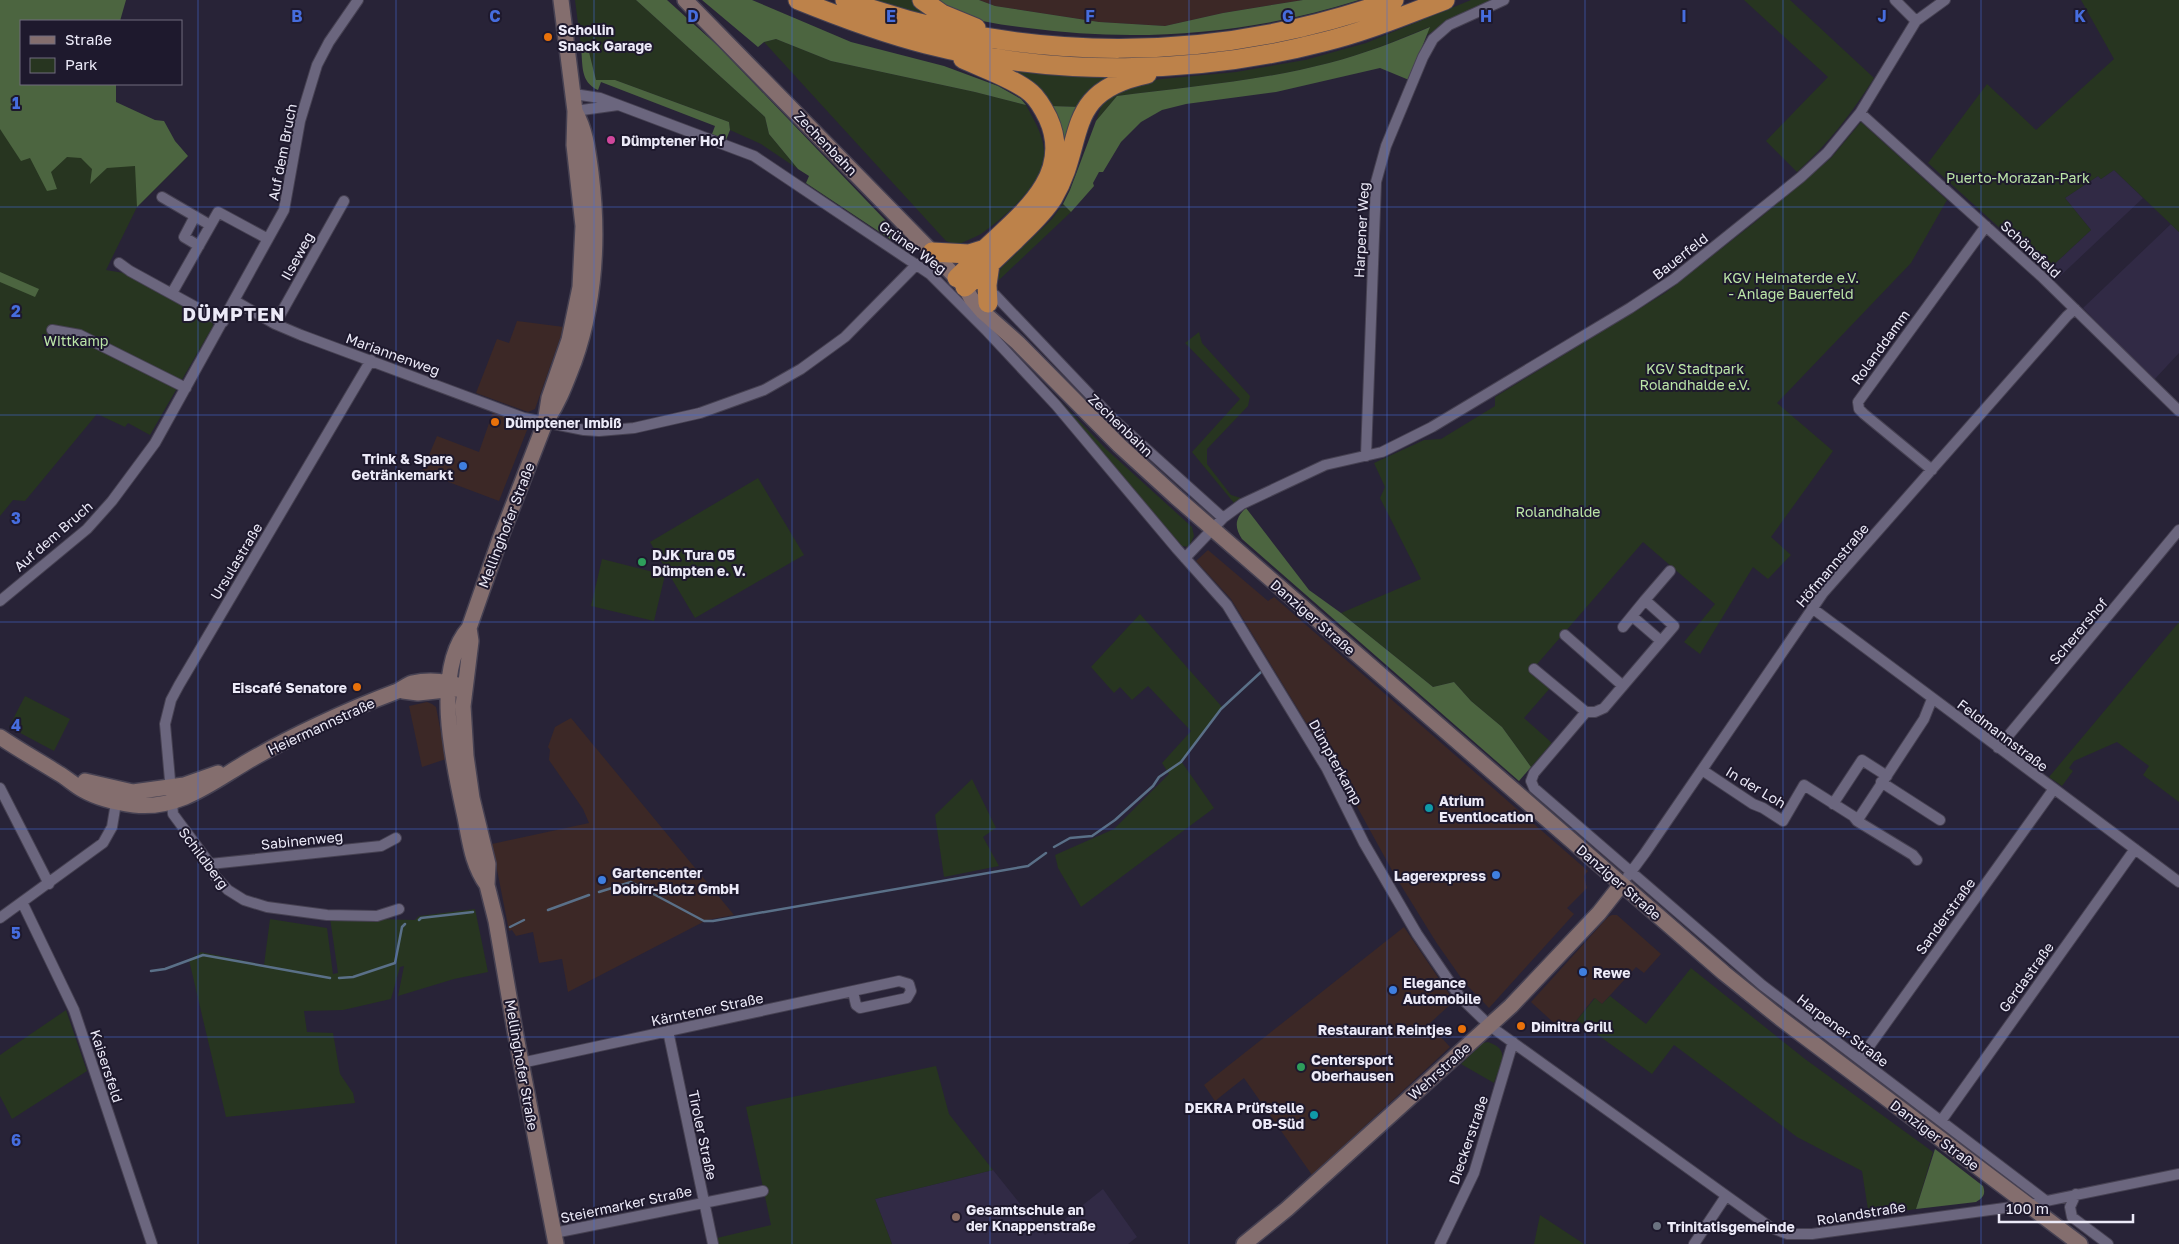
<svg xmlns="http://www.w3.org/2000/svg" width="2179" height="1244" font-family="'Golos Text',sans-serif">
	<style>
		.commercial { fill: #3c2826 }
		.built { fill: #312a45 }
		.green { fill: #273520 }
		.forest { fill: #4c6540 }
		.lines { fill: none; stroke-linecap: round; stroke-linejoin: round }
		.stream { stroke: #5a7088; stroke-width: 2.5 }
		.street-casing { stroke: #464152; stroke-width: 12 }
		.secondary-casing { stroke: #464152; stroke-width: 18 }
		.highway-casing { stroke: #464152; stroke-width: 21 }
		.street { stroke: #6b667e; stroke-width: 10 }
		.secondary { stroke: #846e6e; stroke-width: 15 }
		.highway { stroke: #bd824a; stroke-width: 19 }
		.grid { fill: none; stroke: #466dde; stroke-width: 1; stroke-opacity: 0.55 }
		.food-dot { fill: #e8710a; stroke: #1e192d; stroke-width: 2 }
		.hotel-dot { fill: #d1479c; stroke: #1e192d; stroke-width: 2 }
		.shop-dot { fill: #3f7fe0; stroke: #1e192d; stroke-width: 2 }
		.leisure-dot { fill: #2e9e5b; stroke: #1e192d; stroke-width: 2 }
		.culture-dot { fill: #0f9aa8; stroke: #1e192d; stroke-width: 2 }
		.education-dot { fill: #8d6e63; stroke: #1e192d; stroke-width: 2 }
		.worship-dot { fill: #6b7280; stroke: #1e192d; stroke-width: 2 }
		.labels { text-anchor: middle; dominant-baseline: central; stroke-width: 4; stroke-linejoin: round; paint-order: stroke }
		.poi-label { font-size: 14px; font-weight: bold; fill: #eceaf8; stroke: #1e192d; text-anchor: start }
		.street-label { font-size: 14px; fill: #eceaf8; stroke: #1e192d }
		.park-label { font-size: 14px; fill: #bbe5a7; stroke: #1e192d }
		.district-label { font-size: 19px; font-weight: bold; letter-spacing: 1px; fill: #eceaf8; stroke: #1e192d }
		.grid-label { font-size: 16px; text-anchor: middle; font-weight: bold; fill: #466dde; stroke: #1e192d; stroke-width: 4; stroke-linejoin: round; paint-order: stroke }
	</style>
	<rect width="100%" height="100%" fill="#282337"/>
	<path class="commercial" d="M979 0H1303L1223 13 1165 26 1099 22 995 6Z
		M517 321 564 327 535 409 528 412 476 393 497 339 509 343Z
		M493 412 522 422 527 430 499 501 422 472 437 436 479 452Z
		M1208 550 1268 601 1274 597 1588 871 1584 876 1587 888 1567 908 1574 914 1489 1008 1464 982 1436 942 1394 874 1355 803 1231 599 1196 561Z
		M427 702 432 704 436 707 446 759 422 767 409 706Z
		M571 718 734 915 707 920 568 992 562 959 539 963 533 932 516 936 512 930 509 931 492 844 589 823 583 809 549 760 550 750 548 747 555 727Z
		M1612 915H1617L1661 954 1644 973 1636 967 1602 1004 1594 998 1566 1034 1531 1002 1608 917Z
		M1404 927 1454 1001 1429 1024 1450 1047 1312 1175 1244 1078 1215 1101 1204 1085Z"/>
	<path class="built" d="M2114 170 2143 198 2056 280 2047 271 2091 230 2065 198 2098 176 2101 179Z
		M2171 224 2179 232V353L2153 381 2083 308Z
		M993 1170 1045 1235 1103 1189 1137 1237 1128 1244H892L875 1199Z"/>
	<path class="green" d="M575 0H636L765 117 769 134 798 169 761 144 730 130 729 122 615 80H596L588 48 581 47Z
		M874 0H912L936 19V18Z
		M1471 0H1494L1448 22 1427 35 1429 27C1396 41 1364 54 1329 63 1260 81 1187 87 1117 96L1096 121 1103 102 1121 89 1151 80 1236 72 1305 60 1366 43Z
		M1744 0H1790L1874 78C1852 113 1828 144 1797 172L1766 141 1828 77Z
		M2081 0H2179V232L2114 170 2101 179 2098 176 2065 198 2091 230 2047 271 1928 163 1987 84 2036 130 2114 59Z
		M776 39 831 61 975 92 1026 105C1034 120 1043 134 1044 151 1046 182 1004 218 981 234 974 238 965 241 957 245L946 241 764 42Z
		M998 69 1048 75 1112 78 1081 107 1050 106Z
		M0 111 188 156 137 207 106 270 124 273 212 320 213 326 150 435 128 423 125 427 97 414 25 501 13 500 0 516Z
		M1861 122 1947 200 1911 263 1777 403 1833 451 1771 537 1791 555 1768 579 1753 567 1700 654 1684 642 1715 604 1643 542 1532 670 1551 687 1524 718 1552 743 1531 767 1502 727 1471 701 1454 682 1433 687 1341 613 1421 579 1380 498 1385 487 1374 463 1424 440 1441 439 1495 406V397L1665 293 1754 223 1831 158Z
		M1063 204 1071 212 999 280 997 277 1001 268 1052 219Z
		M1199 332 1202 343 1250 396 1248 406 1207 449V464L1231 495 1241 498 1234 503 1192 452 1240 399 1185 343Z
		M1038 378 1106 449 1192 527 1194 536 1189 547 1182 546Z
		M758 478 804 555 695 618 650 542Z
		M602 559 665 575 654 621 591 606Z
		M1140 614 1222 707 1181 761 1214 808 1081 907 1058 868 1055 855 1114 829 1169 774 1162 763 1191 731 1148 686 1132 700 1120 687 1114 693 1091 667Z
		M2179 622V802L2143 775 2149 766 2117 742 2074 761 2069 768 2073 771 2062 786 2049 777Z
		M25 696 70 719 54 751 9 727Z
		M972 779 996 828 983 837 999 866 944 877 935 815Z
		M475 909 488 972 454 979 398 996 404 966 400 967 391 999 343 1010 304 1011 307 1032 333 1033 340 1074 353 1093 355 1103 226 1117 189 960 201 952 264 965 270 919 327 928 333 974 338 973 330 918 415 920 419 916Z
		M1691 968 1805 1059 1933 1152 1916 1209 1869 1216 1862 1171 1797 1137 1674 1045 1652 1074 1577 1020 1595 998 1602 1004 1610 996 1646 1024Z
		M66 1010 87 1071 12 1119 0 1096V1055Z
		M1488 1042C1512 1050 1500 1064 1494 1083L1461 1064 1483 1043Z
		M936 1066 949 1114 993 1170 875 1199 892 1244H718L717 1238 771 1225 746 1107Z
		M1540 1215 1584 1244H1534Z"/>
	<path class="forest" d="M0 0H126L120 21H21V84H116V102L155 120 164 121 175 141 188 156 137 207 135 166 107 168 90 184 92 169 81 158 67 157 51 172 57 189 47 191 30 158 21 161 0 129Z
		M636 0H667L718 46 911 247 908 251 806 183 809 176 798 169 769 134 765 117Z
		M702 0H752L851 42 944 66 998 86 1021 99 1026 105 975 92 831 61 776 39 764 42 758 47Z
		M934 0H979L995 6 1099 22 1165 26 1223 13 1303 0H1359C1252 34 1138 43 1028 28 994 24 963 20 934 0Z
		M1430 27 1409 80 1380 68 1276 92 1186 104 1162 110 1141 122 1121 142 1103 172H1099L1093 183 1094 186 1071 212 1063 204 1070 190 1096 121 1117 96C1187 87 1260 81 1329 63 1364 54 1397 41 1430 27Z
		M581 47 588 48 596 80H615L729 122 730 130 726 140 712 134 715 126 601 82 598 90C580 82 583 65 581 47Z
		M1050 106 1081 107 1066 141 1062 140Z
		M0 272 39 289 35 297 0 282Z
		M1246 508 1309 590 1341 613 1433 687 1454 682 1471 701 1502 727 1531 767 1519 781 1242 539C1234 527 1235 518 1246 508Z
		M1935 1149 1983 1186C1986 1194 1983 1198 1976 1202L1916 1209Z"/>
	<g class="lines">
		<path class="stream" d="M1054 847 1070 838 1092 836 1115 820 1153 786 1159 777 1181 762 1221 709 1261 672
			M599 892 631 882 704 921H713L1028 866 1046 853
			M548 910 589 895
			M419 920 421 918 473 912
			M510 927 524 920
			M151 971 165 969 203 955 330 978
			M339 978 353 977 395 963 402 927 405 924"/>
		<g class="street-casing">
			<path id="street" d="M1895 0 1916 21
				M574 94 600 98 754 156 930 274 987 331 1056 405 1177 549 1227 605 1327 769 1364 843 1417 934 1460 997 1490 1026 1770 1227 1787 1234H1812L2027 1205 2179 1174
				M575 111 618 105
				M1860 113 2041 276 2179 411
				M162 197 210 225
				M195 216 184 237 199 246
				M119 263 130 271 223 322
				M172 293 218 212 268 239
				M995 295 1114 420 1223 518
				M235 301 275 324 301 335 524 418 584 430 599 431 634 428 700 413 764 390 801 369 845 337 917 264
				M275 324 344 201
				M52 330 80 335 186 388
				M371 360 179 685 171 700 165 724 173 814 210 864 215 876 228 890 244 900 267 907 327 915 377 916 399 909
				M1366 456 1376 182 1386 146 1423 57 1433 39 1449 25 1504 0
				M1932 470 1864 414 1859 409 1858 402 1986 226
				M1185 558 1223 518 1242 504 1325 465 1382 452 1432 427 1630 308 1674 279 1801 177 1827 153 1860 113 1916 21 1945 0
				M1645 600 1670 571
				M0 601 87 529 112 501 155 443 284 210 300 121 317 65 329 42 358 0
				M1812 608 2179 882
				M1632 616 1661 641
				M1623 627 1645 600 1674 626 1604 708 1595 712H1586L1534 773 1531 781 1534 788 1762 985 2046 1201
				M1565 635 1623 686
				M1534 669 1586 712
				M1998 748 2179 530
				M1702 770 1753 804 1763 808 1783 821 1804 785 1853 816 1857 821 1924 719 1932 699
				M1881 782 1940 820
				M0 788 49 884
				M1833 804 1862 760 1887 776
				M1857 821 1913 855 1917 860
				M210 864 381 846 396 838
				M1628 876 1645 853 1823 593 2067 316 2075 309
				M22 902 74 1010 152 1244
				M0 918 103 843 112 827 117 797
				M668 1031 713 1244
				M1860 1059 2053 790
				M521 1063 899 981 909 984 911 991 907 998 860 1008 856 1005 853 992
				M1941 1121 2135 849
				M2076 1194 2070 1207 2072 1217 2108 1244
				M554 1233 763 1191
				M1440 1244 1474 1173 1513 1042
				M1694 1244 1726 1196"/>
		</g>
		<g class="secondary-casing">
			<path id="secondary" d="M685 0 932 252 965 287 971 298 983 312 1018 343 1119 445 1176 497 1724 973 1780 1018 2080 1244
				M548 418C560 400 566 382 574 362 596 300 599 238 591 173 588 151 586 131 575 111
				M469 628C431 671 454 766 465 817 470 842 472 864 487 885
				M403 691 418 693 455 689
				M0 737C19 750 39 761 58 773 67 778 74 785 83 790 97 798 118 803 134 805 177 810 210 784 245 763 289 737 347 710 395 692 401 690 406 685 412 683 430 679 447 681 464 687
				M85 781 133 792 184 785 218 773
				M556 1244 515 1031 496 921 487 885 488 864 472 798 466 756 463 706 471 641 469 628 500 539 545 423 549 398 569 340 580 287 583 226 574 145 575 111 561 0
				M1244 1244 1287 1209 1511 1006 1599 913 1621 885"/>
		</g>
		<g class="highway-casing">
			<path id="highway" d="M798 0C840 17 882 33 926 44 1055 77 1195 75 1323 42 1365 32 1405 15 1445 0
				M845 0C1023 65 1215 64 1394 0
				M922 0 942 14 976 28
				M932 252 969 254 985 249
				M957 278C967 269 976 258 986 248 1022 214 1074 175 1048 118 1044 110 1038 99 1031 93 1015 79 982 68 963 59
				M965 287C982 272 998 256 1015 240 1028 227 1043 214 1053 198 1087 140 1061 92 1147 74
				M988 303 987 285 990 264"/>
		</g>
		<use href="#street" class="street"/>
		<use href="#secondary" class="secondary"/>
		<use href="#highway" class="highway"/>
	</g>
	<path class="grid" d="M198 0V1244M396 0V1244M594 0V1244M792 0V1244M990 0V1244M1189 0V1244M1387 0V1244M1585 0V1244M1783 0V1244M1981 0V1244M0 207H2179M0 415H2179M0 622H2179M0 829H2179M0 1037H2179"/>
	<g class="food-dot">
		<circle cx="548" cy="37" r="5"/>
		<circle cx="495" cy="422" r="5"/>
		<circle cx="357" cy="687" r="5"/>
		<circle cx="1521" cy="1026" r="5"/>
		<circle cx="1462" cy="1029" r="5"/>
	</g>
	<circle class="hotel-dot" cx="611" cy="140" r="5"/>
	<g class="shop-dot">
		<circle cx="463" cy="466" r="5"/>
		<circle cx="1496" cy="875" r="5"/>
		<circle cx="602" cy="880" r="5"/>
		<circle cx="1583" cy="972" r="5"/>
		<circle cx="1393" cy="990" r="5"/>
	</g>
	<g class="leisure-dot">
		<circle cx="642" cy="562" r="5"/>
		<circle cx="1301" cy="1067" r="5"/>
	</g>
	<g class="culture-dot">
		<circle cx="1429" cy="808" r="5"/>
		<circle cx="1314" cy="1115" r="5"/>
	</g>
	<circle class="education-dot" cx="956" cy="1217" r="5"/>
	<circle class="worship-dot" cx="1657" cy="1226" r="5"/>
	<g class="labels">
		<g class="poi-label">
			<text x="558" y="29">Schollin<tspan x="558" dy="16">Snack Garage</tspan></text>
			<text x="621" y="140">Dümptener Hof</text>
			<text x="505" y="422">Dümptener Imbiß</text>
			<text x="453" y="458" text-anchor="end">Trink &amp; Spare<tspan x="453" dy="16">Getränkemarkt</tspan></text>
			<text x="652" y="554">DJK Tura 05<tspan x="652" dy="16">Dümpten e. V.</tspan></text>
			<text x="347" y="687" text-anchor="end">Eiscafé Senatore</text>
			<text x="1439" y="800">Atrium<tspan x="1439" dy="16">Eventlocation</tspan></text>
			<text x="612" y="872">Gartencenter<tspan x="612" dy="16">Dobirr-Blotz GmbH</tspan></text>
			<text x="1486" y="875" text-anchor="end">Lagerexpress</text>
			<text x="1593" y="972">Rewe</text>
			<text x="1403" y="982">Elegance<tspan x="1403" dy="16">Automobile</tspan></text>
			<text x="1531" y="1026">Dimitra Grill</text>
			<text x="1452" y="1029" text-anchor="end">Restaurant Reintjes</text>
			<text x="1311" y="1059">Centersport<tspan x="1311" dy="16">Oberhausen</tspan></text>
			<text x="1304" y="1107" text-anchor="end">DEKRA Prüfstelle<tspan x="1304" dy="16">OB-Süd</tspan></text>
			<text x="966" y="1209">Gesamtschule an<tspan x="966" dy="16">der Knappenstraße</tspan></text>
			<text x="1667" y="1226">Trinitatisgemeinde</text>
		</g>
		<g class="street-label">
			<text transform="translate(826 143) rotate(46)">Zechenbahn</text>
			<text transform="translate(282 152) rotate(-79)">Auf dem Bruch</text>
			<text transform="translate(1361 230) rotate(-87)">Harpener Weg</text>
			<text transform="translate(913 247) rotate(36)">Grüner Weg</text>
			<text transform="translate(2031 249) rotate(43)">Schönefeld</text>
			<text transform="translate(297 256) rotate(-61)">Ilseweg</text>
			<text transform="translate(1680 256) rotate(-38)">Bauerfeld</text>
			<text transform="translate(1880 347) rotate(-54)">Rolanddamm</text>
			<text transform="translate(393 354) rotate(20)">Mariannenweg</text>
			<text transform="translate(1121 425) rotate(44)">Zechenbahn</text>
			<text transform="translate(506 525) rotate(-69)">Mellinghofer Straße</text>
			<text transform="translate(53 536) rotate(-41)">Auf dem Bruch</text>
			<text transform="translate(236 561) rotate(-59)">Ursulastraße</text>
			<text transform="translate(1832 565) rotate(-50)">Höfmannstraße</text>
			<text transform="translate(1313 617) rotate(41)">Danziger Straße</text>
			<text transform="translate(2078 631) rotate(-50)">Scherershof</text>
			<text transform="translate(321 726) rotate(-25)">Heiermannstraße</text>
			<text transform="translate(2003 735) rotate(37)">Feldmannstraße</text>
			<text transform="translate(1336 762) rotate(61)">Dümpterkamp</text>
			<text transform="translate(1756 787) rotate(31)">In der Loh</text>
			<text transform="translate(302 840) rotate(-6)">Sabinenweg</text>
			<text transform="translate(204 858) rotate(53)">Schildberg</text>
			<text transform="translate(1619 882) rotate(41)">Danziger Straße</text>
			<text transform="translate(1945 916) rotate(-54)">Sanderstraße</text>
			<text transform="translate(2026 977) rotate(-54)">Gerdastraße</text>
			<text transform="translate(707 1009) rotate(-12)">Kärntener Straße</text>
			<text transform="translate(1843 1030) rotate(37)">Harpener Straße</text>
			<text transform="translate(522 1065) rotate(80)">Mellinghofer Straße</text>
			<text transform="translate(107 1066) rotate(72)">Kaisersfeld</text>
			<text transform="translate(1439 1071) rotate(-42)">Wehrstraße</text>
			<text transform="translate(703 1135) rotate(78)">Tiroler Straße</text>
			<text transform="translate(1935 1135) rotate(37)">Danziger Straße</text>
			<text transform="translate(1468 1140) rotate(-71)">Dieckerstraße</text>
			<text transform="translate(626 1204) rotate(-12)">Steiermarker Straße</text>
			<text transform="translate(1861 1213) rotate(-9)">Rolandstraße</text>
		</g>
		<g class="park-label">
			<text x="2018" y="177">Puerto-Morazan-Park</text>
			<text x="1791" y="277">KGV Heimaterde e.V.<tspan x="1791" dy="16">- Anlage Bauerfeld</tspan></text>
			<text x="76" y="340">Wittkamp</text>
			<text x="1695" y="368">KGV Stadtpark<tspan x="1695" dy="16">Rolandhalde e.V.</tspan></text>
			<text x="1558" y="511">Rolandhalde</text>
		</g>
		<g class="district-label">
			<text x="234" y="313">DÜMPTEN</text>
		</g>
	</g>
	<g class="grid-label">
		<text x="297" y="22">B</text>
		<text x="495" y="22">C</text>
		<text x="693" y="22">D</text>
		<text x="891" y="22">E</text>
		<text x="1090" y="22">F</text>
		<text x="1288" y="22">G</text>
		<text x="1486" y="22">H</text>
		<text x="1684" y="22">I</text>
		<text x="1882" y="22">J</text>
		<text x="2080" y="22">K</text>
		<text x="16" y="109">1</text>
		<text x="16" y="317">2</text>
		<text x="16" y="524">3</text>
		<text x="16" y="731">4</text>
		<text x="16" y="939">5</text>
		<text x="16" y="1146">6</text>
	</g>
	<rect x="20" y="20" width="162" height="65" fill="#1e192d" stroke="#706d7e"/>
	<rect x="30" y="36" width="25" height="8" fill="#846e6e" stroke="#706d7e"/>
	<text x="65" y="45" font-size="15" fill="#eceaf8">Straße</text>
	<rect x="30" y="58" width="25" height="15" fill="#273520" stroke="#706d7e"/>
	<text x="65" y="70" font-size="15" fill="#eceaf8">Park</text>
	<path d="M1999 1214v8h134v-8" fill="none" stroke="#eceaf8" stroke-width="2.5"/>
	<text x="2006" y="1214" font-size="15" fill="#eceaf8" stroke="#1e192d" stroke-width="4" paint-order="stroke">100 m</text>
</svg>
